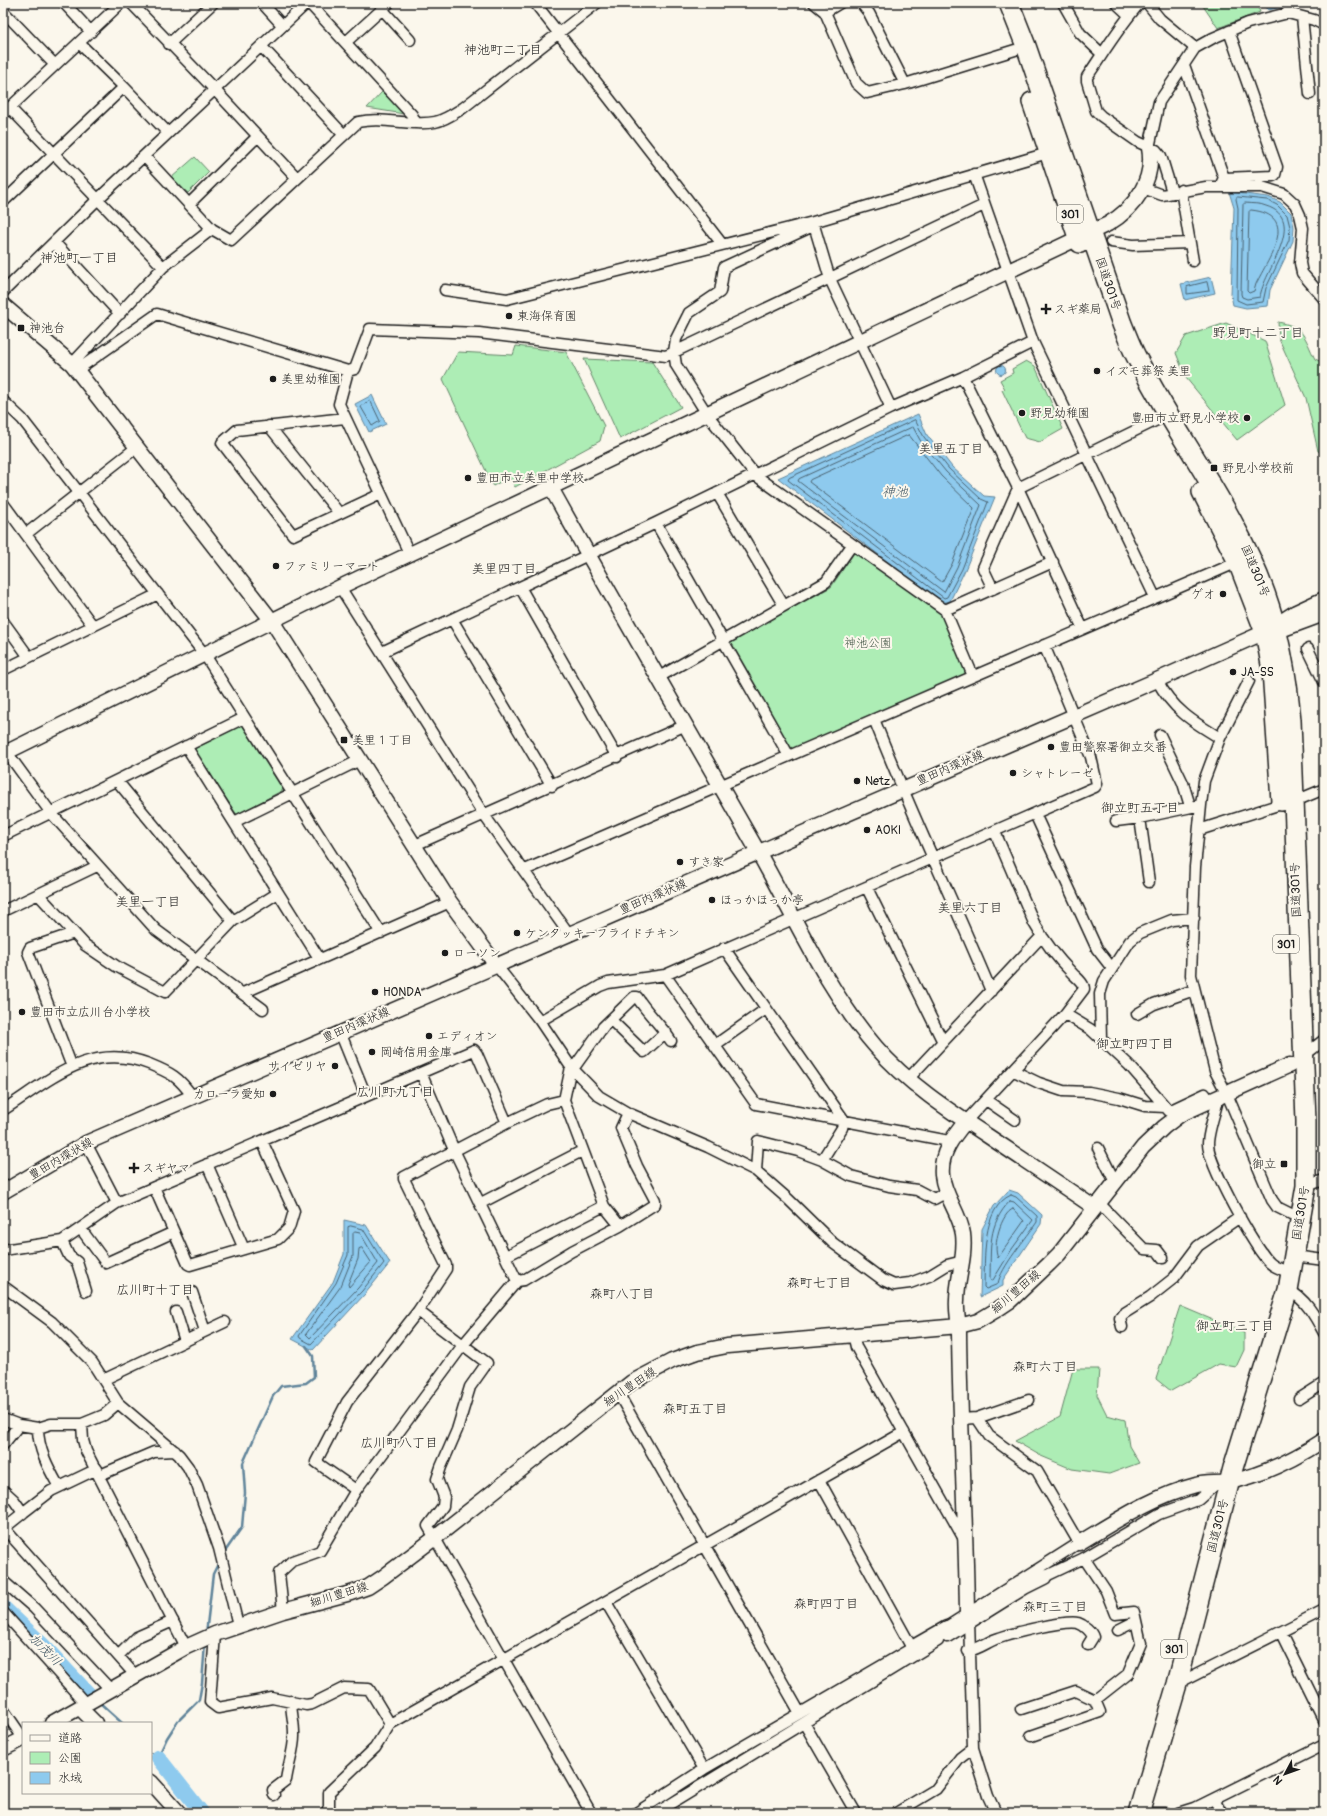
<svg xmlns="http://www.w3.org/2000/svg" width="1327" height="1816" font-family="Pangolin,'Klee One',sans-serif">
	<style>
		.green { fill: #adedb5; stroke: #648468 }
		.water { fill: #8ecaee; stroke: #60849a }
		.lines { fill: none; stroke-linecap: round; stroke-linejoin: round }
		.shore { stroke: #4a6270; stroke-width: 1 }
		.stream { stroke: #60849a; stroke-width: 2.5 }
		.river { stroke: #8ecaee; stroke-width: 15 }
		.street-casing { stroke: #1c1c1c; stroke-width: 13 }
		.secondary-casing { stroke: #1c1c1c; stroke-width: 17 }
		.highway-casing { stroke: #1c1c1c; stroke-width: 22 }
		.street { stroke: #fbf7ec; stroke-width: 10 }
		.secondary { stroke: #fbf7ec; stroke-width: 14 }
		.highway { stroke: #fbf7ec; stroke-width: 19 }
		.poi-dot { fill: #1c1c1c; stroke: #fbf7ec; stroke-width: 1.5 }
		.labels { text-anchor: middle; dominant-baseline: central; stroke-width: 4; stroke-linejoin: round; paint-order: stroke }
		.shield { fill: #fbf7ec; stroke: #5f5e5a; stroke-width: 1 }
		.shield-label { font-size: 11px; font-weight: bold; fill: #1c1c1c }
		.street-label { font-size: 12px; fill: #1c1c1c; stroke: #fbf7ec }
		.poi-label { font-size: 12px; fill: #1c1c1c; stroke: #fbf7ec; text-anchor: start }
		.park-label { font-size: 12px; fill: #485b4a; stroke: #fbf7ec }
		.neighbourhood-label { font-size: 13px; fill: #1c1c1c; stroke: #fbf7ec }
		.water-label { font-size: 13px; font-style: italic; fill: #445966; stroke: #fbf7ec }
	</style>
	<rect width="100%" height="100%" fill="#fbf7ec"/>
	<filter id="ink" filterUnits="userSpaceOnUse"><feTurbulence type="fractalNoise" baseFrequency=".025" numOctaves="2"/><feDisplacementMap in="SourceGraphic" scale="8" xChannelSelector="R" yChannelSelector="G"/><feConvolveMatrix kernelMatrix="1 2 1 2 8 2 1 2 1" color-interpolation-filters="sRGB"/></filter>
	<g filter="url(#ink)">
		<path class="green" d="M1201 3H1256L1260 12 1218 28Z
			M382 92 404 114 367 108Z
			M195 157 209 172 188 193 171 178Z
			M1278 322C1305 327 1304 337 1315 359L1324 363V454L1318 451 1306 398 1279 339Z
			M1226 323 1265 341 1285 405 1237 440 1186 378 1176 353 1186 336Z
			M516 346 566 352 604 426 600 441 515 487 509 477 493 486 443 379 458 352 513 355Z
			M584 359 652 362 681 407 620 439Z
			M1026 361 1035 366 1063 429 1040 442 1025 438 1002 390 1005 389 1000 380 1013 373 1012 369Z
			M854 553 910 590 941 613 966 674 792 750 730 644 731 641 831 587Z
			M242 725 283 790 237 815 194 749Z
			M1180 1306 1244 1333V1350L1236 1367 1219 1364 1171 1391 1156 1379Z
			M1073 1369H1099L1097 1395 1107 1415 1125 1420 1129 1446 1139 1463 1109 1474 1072 1469 1041 1456 1015 1441 1060 1417Z"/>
		<path class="water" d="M1264 3H1281V7L1268 10Z
			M1229 192 1268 197 1280 202 1291 213 1294 227 1293 241 1270 290 1268 306 1246 308 1233 305 1231 295 1234 208Z
			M1211 277 1215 293 1185 300 1181 284Z
			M996.5 370a4.5 4.5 0 1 1 9 0a4.5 4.5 0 1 1-9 0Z
			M372 395 386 424 369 432 355 404Z
			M918 414 927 435 952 467 984 496 995 497 965 570 950 601 942 603 778 478Z
			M1009 1190 1018 1193 1042 1215 1041 1224 1003 1280V1286L980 1297 982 1229 994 1206Z
			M344 1220 366 1225 390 1263 365 1294 313 1350 292 1339 333 1282 344 1254Z"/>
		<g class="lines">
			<path class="shore" d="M1238 197 1267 200 1277 205 1287 215 1290 227 1289 240 1266 288 1263 302 1246 304 1237 300 1238 208 1236 199Z
				M1245 203C1252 204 1260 203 1266 206 1309 219 1263 272 1260 297L1247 299 1242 297 1241 294 1243 205Z
				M1251 210C1301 215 1269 257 1256 284L1254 291 1249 293 1247 291 1249 212Z
				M1207 282 1209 291 1187 294V287Z
				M369 401 371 402 380 421 372 426 361 407Z
				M915 420 924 437 949 469 981 499 988 502 962 569 947 597 944 598 788 480 789 478Z
				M913 427 920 440 946 472 981 505 957 567 944 592 798 481 799 479Z
				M909 435 941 476 974 508 952 564 942 582 809 482 810 480Z
				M1011 1195 1016 1197 1037 1216V1222C1028 1236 1000 1268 998 1284L986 1289 984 1287C985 1261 981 1208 1011 1195Z
				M1010 1201 1014 1202 1033 1220 1012 1249 993 1280 991 1281 990 1279C991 1248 987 1225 1010 1201Z
				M1013 1209 1024 1221 998 1258C992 1247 1001 1213 1013 1209Z
				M351 1226 363 1229 384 1263 362 1291 311 1344 300 1338 299 1336 336 1283 348 1255V1227Z
				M355 1232 360 1233 378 1263 358 1288 310 1338 306 1334 341 1286 353 1256V1234Z
				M362 1248 371 1262 349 1287 348 1284 358 1259 359 1249Z"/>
			<path class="stream" d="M224 1553 242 1527 245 1493 243 1463 273 1396 281 1386 306 1383 314 1377 313 1356 306 1346
				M206 1634 213 1574 219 1562
				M99 1702 122 1723
				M151 1753 158 1757 167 1738 178 1721 199 1700 202 1683 205 1644"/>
			<path class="river" d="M3 1607 45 1647 88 1693
				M158 1757 202 1813"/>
			<g class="street-casing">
				<path id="street" d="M64 3 91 32
					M131 3 214 89 297 178
					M262 3 282 25
					M309 3 412 115 416 123
					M535 3 722 244
					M814 3 825 12 856 83 867 93 905 84
					M861 3 869 13 905 84 1015 50
					M1063 3 1080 33 1102 54
					M1116 3 1129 15
					M1140 3C1120 25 1104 52 1087 77V81L1096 111 1101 116 1138 142 1156 150 1161 156 1172 192
					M1147 3 1160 19 1195 48
					M382 9 410 40
					M3 11 55 65
					M825 12 840 3
					M1288 13 1289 3
					M1302 17 1310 94
					M346 42 389 3
					M79 43 124 87 168 133
					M169 44 213 3
					M261 46 343 134
					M1184 65 1224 178 1222 182
					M10 108 163 267
					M3 114 121 3
					M1149 148 1159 102 1195 48 1213 38 1248 23 1288 13 1314 20 1324 25
					M144 156 212 229 231 240 358 122C384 116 410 127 435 122 445 120 455 113 463 108L597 3
					M974 174 1033 342 1155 597
					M1224 178 1273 176 1275 175 1277 167 1229 31
					M1143 188 1162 195 1206 187H1262L1284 194 1295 204 1300 215 1303 228 1300 263 1302 273 1324 299
					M1181 190 1193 261
					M3 202 124 87
					M189 204 257 137
					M813 222 830 279 891 408
					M813 226 724 267 720 292 689 313 676 339 674 352 676 365 707 414 755 475 945 610 973 676
					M54 242 120 314
					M1111 242 1133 245 1190 243
					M445 290 507 299 527 294 813 222 1048 153
					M3 292 98 199 307 3
					M72 364 163 267 212 229
					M77 370 157 314 348 371 355 369 370 329 479 333 666 356 984 205
					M348 371 339 404 410 555
					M963 377 1018 488 1083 629
					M3 401 22 419 205 655 381 933
					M345 418 237 430 222 443 293 535 381 494
					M269 426 339 513
					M717 493 784 606
					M3 503 93 626
					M656 523 789 756
					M26 534 137 447
					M340 587 484 815 569 934
					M520 587 617 757
					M993 589 983 568 1018 488 1159 419
					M945 610 1053 562
					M452 619 552 786
					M3 621 29 657
					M1308 649 1324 682
					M382 652 656 523 891 408 963 377 1033 342
					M3 670 158 594
					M659 677 826 582 852 545
					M1157 680C1172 709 1193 722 1220 738L1204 781 1201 805 1195 867 1191 975 1215 1071 1227 1094 1272 1200 1277 1207 1291 1214
					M874 719C910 811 953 900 991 991
					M1160 735 1183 783 1190 806
					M1220 738 1249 681
					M186 746 319 958
					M3 747 51 813 156 930 263 1009
					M118 782 233 921
					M1293 802 1324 789
					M1035 814 1097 949 1111 967
					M1140 818 1149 882
					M1116 821 1140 818 1201 805
					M234 822 360 760
					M1199 830 1281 804
					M3 836 244 718
					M415 845 686 725
					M525 870 1238 562
					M867 888 943 1042
					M38 894 85 945 116 966 165 992 233 921 278 893
					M3 911 97 866
					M1194 918 1172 920 1140 933 1130 941 1104 981 1100 994 1101 1039 1129 1065 1169 1111 1205 1094 1210 1101
					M724 948 844 1120 842 1128 822 1160
					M496 965 540 1021 571 1067 599 1096 628 1113 708 1147 756 1171 788 1199 833 1243 883 1280 894 1285 910 1283 929 1276 947 1265 963 1261
					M665 975 756 1104 949 1141
					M243 993 450 902
					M1065 1014 1090 1029 1101 1039
					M1137 1014 1154 1004 1194 990
					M611 1020 644 1052 666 1032
					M540 1021 600 986 608 983 665 975 1095 787 1097 784 1091 757 1044 645
					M340 1032 366 1096
					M715 1045 766 1009
					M1302 1057 1324 1040
					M72 1067 28 952 30 948 74 933
					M571 1067 564 1100 604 1206 620 1226 655 1204V1200L637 1166 621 1128 628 1113
					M573 1069 603 1027 634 997H637C647 1013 661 1025 671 1041
					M1014 1071 1039 1083 1063 1091 1089 1092 1119 1098 1145 1106 1165 1107
					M909 1078 1042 936
					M1219 1096C1216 1110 1208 1131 1208 1144 1208 1164 1255 1249 1270 1263 1274 1267 1278 1268 1283 1270
					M986 1100 1015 1120
					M3 1110C50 1080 91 1041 149 1064 171 1073 179 1077 192 1096
					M966 1121 1065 1014 1084 989C1084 983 1077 978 1073 974 1058 959 1044 941 1034 923L995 832
					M86 1143 117 1203
					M1098 1148 1115 1182
					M207 1164 244 1249
					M756 1171 758 1141 798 1151 822 1160 851 1176 889 1186 917 1190 934 1199 947 1192
					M1306 1186 1324 1180
					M154 1187 188 1264 190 1265 278 1239 289 1228 294 1211 262 1141
					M481 1203 582 1151
					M1099 1203 1144 1249 1157 1250 1163 1258
					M81 1229 106 1263 174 1232
					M62 1241 69 1256 77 1262 86 1291
					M3 1250 62 1241 117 1203 474 1050 477 1054 507 1123
					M506 1256 604 1206
					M1294 1256 1324 1260
					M517 1281 524 1280 572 1251 620 1226
					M3 1286 52 1322 92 1362 118 1403 179 1455 188 1467 197 1485 219 1548 238 1625
					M1288 1290C1305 1298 1315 1316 1324 1333
					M192 1292 205 1331
					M418 1311 487 1363 470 1387 457 1430 441 1467 437 1479 444 1497 443 1506 428 1526 591 1813
					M176 1312 185 1341
					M1122 1327 1120 1318 1123 1314 1150 1297 1174 1278 1198 1246 1240 1217
					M853 1334 856 1347 964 1539
					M105 1379 225 1322
					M618 1393 800 1713
					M1299 1399 1324 1383
					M977 1418 1029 1400
					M3 1419 19 1425 38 1428 51 1424H82L104 1415 118 1403
					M82 1424 83 1440 86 1451 186 1647
					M38 1428C38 1450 49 1469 59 1487
					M3 1445 19 1425
					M100 1475 154 1452 175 1451
					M3 1490 14 1500 23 1513 3 1529
					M356 1490 316 1462 347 1402 418 1311 446 1269V1265L404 1179V1177L507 1123 547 1104 564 1100
					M20 1515 51 1491 97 1469
					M4 1528 135 1675
					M1044 1577 1084 1558 1159 1514 1198 1500 1216 1484
					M3 1581 34 1608 110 1689
					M606 1602 704 1769
					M283 1611 279 1573 292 1561 320 1551 356 1490 463 1345 517 1281 454 1150 421 1073
					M3 1612 86 1704
					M969 1621 973 1748 988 1796 996 1813
					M948 1626 1079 1543 1037 1471 989 1436 977 1418 960 1419
					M1118 1630 1136 1621
					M1281 1633 1324 1720
					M215 1634 210 1702 218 1708 272 1698 306 1705 312 1704 344 1688 369 1689 390 1724 904 1432
					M968 1651C982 1648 988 1641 999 1638 1013 1633 1065 1620 1078 1623 1084 1625 1091 1631 1093 1637L1088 1645
					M118 1656 137 1637 173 1621
					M1177 1684 1324 1610
					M3 1709 23 1738
					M1021 1709 1076 1691 1095 1700 1128 1674 1141 1643 1134 1612 1115 1614 1106 1591 1084 1558
					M804 1723 856 1813
					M1031 1736 1100 1712 1095 1700
					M274 1795 273 1790 286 1780C288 1764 295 1749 294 1733 294 1722 291 1712 291 1701
					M1214 1799 1222 1813
					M1141 1808 1150 1813H1165
					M326 1813 329 1807V1792L375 1748 390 1724
					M636 1813 704 1769 912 1648 819 1480
					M656 1813 938 1641
					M896 1813 936 1789 960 1758 973 1748
					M1179 1813 1195 1808 1324 1744"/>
			</g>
			<g class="secondary-casing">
				<path id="secondary" d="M3 305 72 364 272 621 450 902 496 965
					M551 488C618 609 688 729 757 850 794 915 826 990 876 1047 907 1083 948 1110 988 1136 1024 1160 1060 1184 1095 1208
					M1272 632 1278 631 1324 614
					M3 754 340 587 1108 224C1135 208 1155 180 1149 148
					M966 1121C953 1137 940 1153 942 1175 944 1196 960 1213 963 1234 966 1257 957 1278 957 1300 956 1311 959 1322 959 1333 960 1427 966 1520 967 1614L969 1621
					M3 1192 86 1143 1157 680 1265 632 1296 612 1324 599
					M1079 1543C1116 1521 1153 1496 1196 1485 1206 1482 1218 1484 1229 1482 1263 1475 1295 1459 1324 1440
					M947 1635 1024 1587 1044 1577
					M912 1648 947 1628
					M80 1708 95 1723
					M52 1723 186 1647 215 1634 283 1611 351 1593 368 1587 383 1577 436 1537 632 1382 672 1361 697 1352 727 1346 959 1326 978 1321 998 1309 1010 1301 1049 1264 1059 1254 1143 1147 1164 1127 1181 1114 1290 1065
					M3 1749 23 1739
					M151 1782 179 1813"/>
			</g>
			<g class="highway-casing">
				<path id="highway" d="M1009 3 1026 46 1122 324C1127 336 1132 350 1139 362 1179 440 1235 510 1265 593 1280 635 1287 675 1291 720L1306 1121V1186L1288 1290 1233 1468 1177 1684 1139 1813
					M1032 102 1080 243
					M1202 492 1238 562 1265 632 1272 670 1281 801"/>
			</g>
			<use href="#street" class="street"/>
			<use href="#secondary" class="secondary"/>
			<use href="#highway" class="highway"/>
		</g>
	</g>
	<g class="poi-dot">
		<path d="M1044 303h4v4h4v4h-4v4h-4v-4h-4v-4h4z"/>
		<circle cx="509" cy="316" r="4"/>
		<rect x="17" y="324" width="8" height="8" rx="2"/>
		<circle cx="1097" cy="371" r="4"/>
		<circle cx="273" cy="379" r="4"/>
		<circle cx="1022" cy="413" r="4"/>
		<circle cx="1247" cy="418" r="4"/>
		<rect x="1210" y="464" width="8" height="8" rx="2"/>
		<circle cx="468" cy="478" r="4"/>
		<circle cx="276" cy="566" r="4"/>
		<circle cx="1223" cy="594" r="4"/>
		<circle cx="1233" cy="672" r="4"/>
		<rect x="340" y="736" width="8" height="8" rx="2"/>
		<circle cx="1051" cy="747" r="4"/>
		<circle cx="1013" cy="773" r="4"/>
		<circle cx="857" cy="781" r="4"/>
		<circle cx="867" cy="830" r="4"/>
		<circle cx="680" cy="862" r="4"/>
		<circle cx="712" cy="900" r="4"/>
		<circle cx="517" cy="933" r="4"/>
		<circle cx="445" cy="953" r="4"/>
		<circle cx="375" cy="992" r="4"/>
		<circle cx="22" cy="1012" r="4"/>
		<circle cx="429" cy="1036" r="4"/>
		<circle cx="372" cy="1052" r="4"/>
		<circle cx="335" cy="1066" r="4"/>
		<circle cx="273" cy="1094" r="4"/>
		<rect x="1280" y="1160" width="8" height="8" rx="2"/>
		<path d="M132 1162h4v4h4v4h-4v4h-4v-4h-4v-4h4z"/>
	</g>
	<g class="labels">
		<g class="shield">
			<rect x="1057" y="205" width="26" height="18" rx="3"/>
			<rect x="1273" y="935" width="26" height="18" rx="3"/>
			<rect x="1161" y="1640" width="26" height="18" rx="3"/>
		</g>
		<g class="shield-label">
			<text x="1070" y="214">301</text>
			<text x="1286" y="944">301</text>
			<text x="1174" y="1649">301</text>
		</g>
		<g class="street-label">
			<text transform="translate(1108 284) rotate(71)">国道301号</text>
			<text transform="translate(1255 571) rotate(67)">国道301号</text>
			<text transform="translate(950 768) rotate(-23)">豊田内環状線</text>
			<text transform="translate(1296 890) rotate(-92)">国道301号</text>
			<text transform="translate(653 897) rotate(-23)">豊田内環状線</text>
			<text transform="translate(356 1025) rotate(-23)">豊田内環状線</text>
			<text transform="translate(61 1159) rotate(-30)">豊田内環状線</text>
			<text transform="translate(1301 1213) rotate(-81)">国道301号</text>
			<text transform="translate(1016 1292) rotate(-40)">細川豊田線</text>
			<text transform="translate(630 1387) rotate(-34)">細川豊田線</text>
			<text transform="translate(1218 1526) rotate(-76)">国道301号</text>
			<text transform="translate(339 1595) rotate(-17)">細川豊田線</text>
		</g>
		<g class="poi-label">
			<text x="1054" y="309">スギ薬局</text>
			<text x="517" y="316">東海保育園</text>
			<text x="29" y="328">神池台</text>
			<text x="1105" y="371">イズモ葬祭 美里</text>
			<text x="281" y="379">美里幼稚園</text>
			<text x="1030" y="413">野見幼稚園</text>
			<text x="1239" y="418" text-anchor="end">豊田市立野見小学校</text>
			<text x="1222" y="468">野見小学校前</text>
			<text x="476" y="478">豊田市立美里中学校</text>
			<text x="284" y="566">ファミリーマート</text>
			<text x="1215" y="594" text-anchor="end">ゲオ</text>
			<text x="1241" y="672">JA-SS</text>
			<text x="352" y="740">美里１丁目</text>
			<text x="1059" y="747">豊田警察署御立交番</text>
			<text x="1021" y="773">シャトレーゼ</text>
			<text x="865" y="781">Netz</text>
			<text x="875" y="830">AOKI</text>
			<text x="688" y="862">すき家</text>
			<text x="720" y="900">ほっかほっか亭</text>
			<text x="525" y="933">ケンタッキーフライドチキン</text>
			<text x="453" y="953">ローソン</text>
			<text x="383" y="992">HONDA</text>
			<text x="30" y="1012">豊田市立広川台小学校</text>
			<text x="437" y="1036">エディオン</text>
			<text x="380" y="1052">岡崎信用金庫</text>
			<text x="327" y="1066" text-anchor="end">サイゼリヤ</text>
			<text x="265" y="1094" text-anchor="end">カローラ愛知</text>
			<text x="1276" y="1164" text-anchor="end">御立</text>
			<text x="142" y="1168">スギヤマ</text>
		</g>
		<g class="park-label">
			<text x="868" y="643">神池公園</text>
		</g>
		<g class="neighbourhood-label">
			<text x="503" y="50">神池町二丁目</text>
			<text x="79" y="258">神池町一丁目</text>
			<text x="1258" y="333">野見町十二丁目</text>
			<text x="951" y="449">美里五丁目</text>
			<text x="504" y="569">美里四丁目</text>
			<text x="1140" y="808">御立町五丁目</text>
			<text x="148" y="902">美里一丁目</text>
			<text x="970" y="908">美里六丁目</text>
			<text x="1135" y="1044">御立町四丁目</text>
			<text x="395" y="1092">広川町九丁目</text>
			<text x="819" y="1283">森町七丁目</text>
			<text x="155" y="1290">広川町十丁目</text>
			<text x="622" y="1294">森町八丁目</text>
			<text x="1235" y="1326">御立町三丁目</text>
			<text x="1045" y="1367">森町六丁目</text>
			<text x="695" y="1409">森町五丁目</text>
			<text x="399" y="1443">広川町八丁目</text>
			<text x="826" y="1604">森町四丁目</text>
			<text x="1055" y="1607">森町三丁目</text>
		</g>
		<g class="water-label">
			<text x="895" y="492">神池</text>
			<text transform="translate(45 1650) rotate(45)">加茂川</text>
		</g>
	</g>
	<rect width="1327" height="1816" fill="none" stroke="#fbf7ec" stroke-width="16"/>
	<rect x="8" y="8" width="1311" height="1800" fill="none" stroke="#1c1c1c" stroke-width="1.5" filter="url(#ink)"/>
	<rect x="22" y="1722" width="130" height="72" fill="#fbf7ec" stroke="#a29f99"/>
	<rect x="30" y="1735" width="20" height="6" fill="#fbf7ec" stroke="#a29f99"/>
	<text x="58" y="1742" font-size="12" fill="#1c1c1c">道路</text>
	<rect x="30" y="1752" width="20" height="12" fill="#adedb5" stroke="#a29f99"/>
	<text x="58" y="1762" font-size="12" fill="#1c1c1c">公園</text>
	<rect x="30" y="1772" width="20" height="12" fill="#8ecaee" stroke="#a29f99"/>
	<text x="58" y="1782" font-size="12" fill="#1c1c1c">水域</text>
	<g transform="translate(1285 1774) rotate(229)" stroke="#fbf7ec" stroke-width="3" paint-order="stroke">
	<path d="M0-3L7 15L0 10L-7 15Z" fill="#1c1c1c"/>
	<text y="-6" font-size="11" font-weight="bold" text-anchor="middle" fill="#1c1c1c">N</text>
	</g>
</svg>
